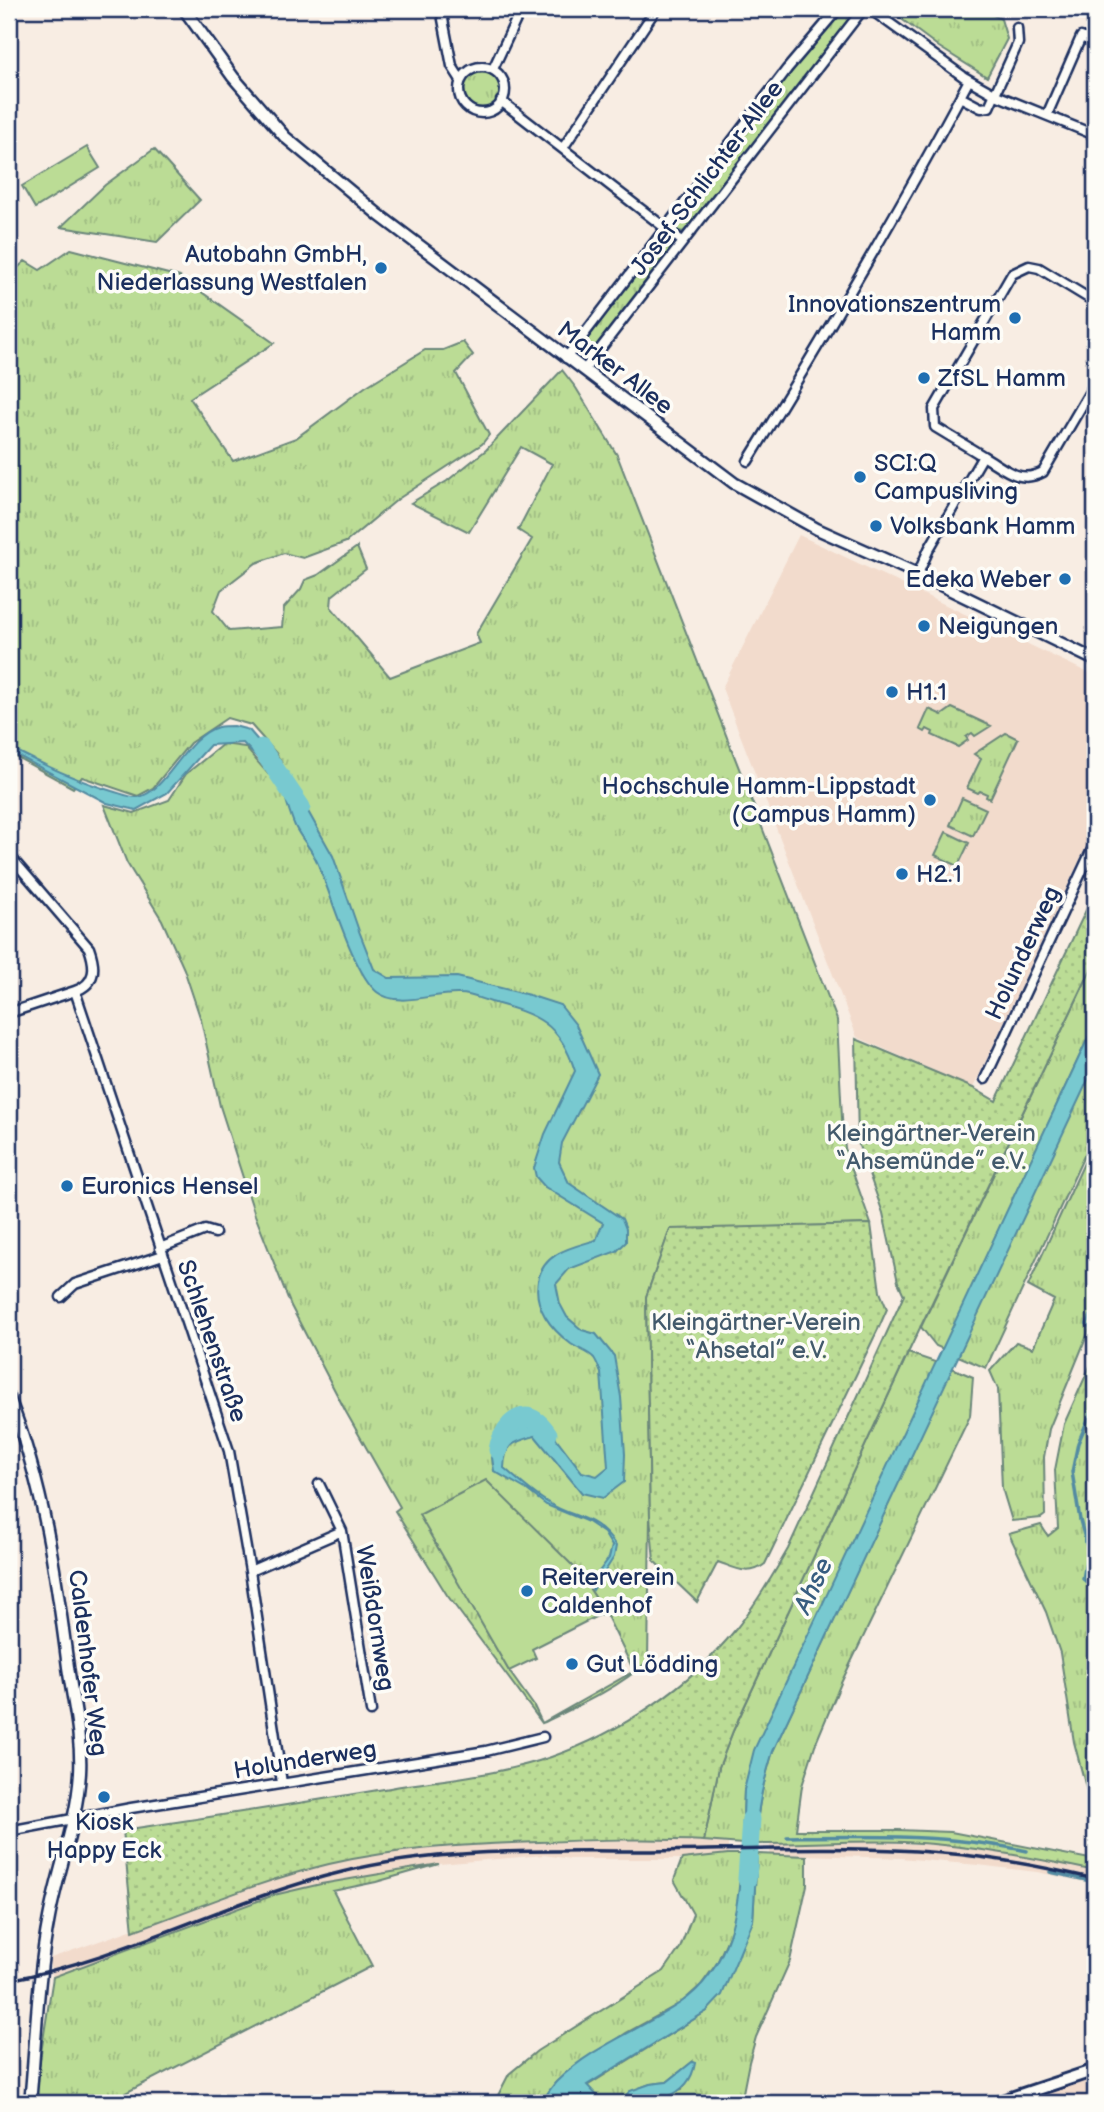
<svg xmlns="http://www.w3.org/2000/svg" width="1104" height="2112" font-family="'Balsamiq Sans',sans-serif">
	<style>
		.built { fill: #f2dbcc }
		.grass { fill: url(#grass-tufts); stroke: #6b867a; stroke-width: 2; fill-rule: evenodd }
		.garden { fill: url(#garden-dots); stroke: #6b867a; stroke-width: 2 }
		.pitch { fill: #bbdc95; stroke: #6b867a; stroke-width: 2 }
		.water { fill: #78c9d0; stroke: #538ba2; stroke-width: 2 }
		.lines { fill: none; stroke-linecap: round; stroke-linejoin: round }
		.stream { stroke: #538ba2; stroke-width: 3.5 }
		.river { stroke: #78c9d0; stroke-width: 19 }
		.minor-casing { stroke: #1b2f5e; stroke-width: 13 }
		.tertiary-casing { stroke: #1b2f5e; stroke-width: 15 }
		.secondary-casing { stroke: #1b2f5e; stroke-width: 16 }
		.minor { stroke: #fdfcf7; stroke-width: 8 }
		.tertiary { stroke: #fdfcf7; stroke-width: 10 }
		.secondary { stroke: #fdfcf7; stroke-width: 10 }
		.rail { stroke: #1b2f5e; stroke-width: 3.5 }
		.poi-dot { fill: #1f6fb2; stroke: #fdfcf7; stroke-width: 2.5 }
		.labels { text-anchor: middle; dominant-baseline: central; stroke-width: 7; stroke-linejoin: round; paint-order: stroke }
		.street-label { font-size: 24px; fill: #1b2f5e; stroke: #fdfcf7 }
		.poi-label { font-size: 24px; fill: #1b2f5e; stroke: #fdfcf7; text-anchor: start }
		.park-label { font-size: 24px; fill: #435a6c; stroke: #fdfcf7 }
		.water-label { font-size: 26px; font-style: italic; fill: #375d80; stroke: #fdfcf7 }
	</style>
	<defs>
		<pattern id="grass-tufts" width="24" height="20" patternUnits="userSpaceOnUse" patternTransform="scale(1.75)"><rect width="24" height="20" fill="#bbdc95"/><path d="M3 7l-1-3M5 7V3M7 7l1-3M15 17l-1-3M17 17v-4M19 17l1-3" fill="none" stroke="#a0bd83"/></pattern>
		<pattern id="garden-dots" width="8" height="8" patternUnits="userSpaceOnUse" patternTransform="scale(1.75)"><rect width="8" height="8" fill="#bbdc95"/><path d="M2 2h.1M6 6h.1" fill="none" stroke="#a0bd83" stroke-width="1.8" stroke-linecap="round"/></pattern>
	</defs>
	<rect width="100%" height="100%" fill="#f8ede3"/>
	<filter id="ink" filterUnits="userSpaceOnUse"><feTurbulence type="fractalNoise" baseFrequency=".0143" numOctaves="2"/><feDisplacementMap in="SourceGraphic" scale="14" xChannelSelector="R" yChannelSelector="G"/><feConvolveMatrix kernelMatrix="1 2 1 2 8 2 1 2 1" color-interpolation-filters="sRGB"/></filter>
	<g filter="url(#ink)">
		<path class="built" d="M799 535 1095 676V827L973 1088 857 1037 722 688Z
			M667 1839 728 1844V1854L682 1859H571L544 1855 439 1864 321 1884 274 1895 53 1977 48 1959 279 1878 326 1864 374 1854 482 1844Z
			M843 1841 945 1845 1021 1855 1095 1871V1884L1037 1872 978 1865 901 1858 770 1854V1844Z
			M1095 2074V2103H1006Z"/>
		<path class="grass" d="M843 9H853V14L686 229 683 232 676 230 675 223 833 18Z
			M888 9H982L1001 19 1007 39 987 77 939 47Z
			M464 90a18 18 0 1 1 36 0a18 18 0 1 1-36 0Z
			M154 149 200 200 157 242 61 227 105 185Z
			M667 236 673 241 671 248 587 357 581 353 579 348 662 239Z
			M71 249 180 277 274 343 190 398 233 461 296 438 365 387 425 350H443L463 342 473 355 456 373 489 435 482 444 398 499 346 542 303 558 284 553 256 563 221 590 213 611 229 631 282 627 284 608 301 589 305 580 318 575 357 547 366 569 332 596 331 607 390 677 480 643 476 634 532 539 518 530 552 464 521 447 469 532 411 503 447 481 486 450 562 370 576 388 617 455 837 1020 843 1137 846 1153 871 1224 670 1230 646 1297 650 1516 648 1661C618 1688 580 1705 545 1722L542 1723 447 1595 395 1511 400 1507 346 1412 291 1306 255 1215 220 1106 201 1020 184 969 162 920 127 863 104 805 134 813 169 800 186 774 223 744 245 747 268 774 282 764 276 753 251 725 227 718 190 743 153 788 138 796 82 777 73 788 9 753V276L25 261 40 270ZM420 1515 577 1570 605 1612 634 1671 542 1723 534 1706 509 1671Z
			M952 708 991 726 975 736 972 733 966 737 968 740 958 747 932 735 933 732 927 729 925 732 920 729 929 709 942 715Z
			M1006 733 1018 739 990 799 986 797 987 794 980 791 978 793 967 788 981 759 974 754Z
			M962 798 986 809 973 836 950 825Z
			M946 832 969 843 958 866 935 855Z
			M1095 961V1023L943 1349 936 1346 921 1327Z
			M1095 1057V1132L986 1368 958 1356Z
			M1095 1139V1316L1049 1429 1044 1457 1045 1515 1041 1518 1012 1521 1002 1488 998 1389 990 1371 1016 1342 1033 1348 1054 1300 1028 1286Z
			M908 1353 938 1363 796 1663 744 1790 742 1844 704 1841 719 1767 733 1731Z
			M1095 1355V1822L1074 1742 1060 1653 1046 1612 1009 1534 1041 1525 1048 1536 1058 1528 1055 1470 1064 1424Z
			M952 1368 973 1377 970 1416 841 1683 815 1745 802 1786 796 1830H898L951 1832 1095 1860V1871C1032 1857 968 1845 903 1842 854 1840 805 1844 757 1844 755 1813 764 1781 773 1751Z
			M728 1854H741V1883L733 1927 717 1963 701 1985 681 2003 626 2033 556 2082 541 2103H494L509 2074 537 2051 664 1971 680 1948 693 1914 674 1880 682 1859Z
			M757 1854 807 1856V1885L790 1961 756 2037 749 2062 741 2103H644L682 2090 692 2062 667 2082 650 2084 631 2091 618 2103H604L587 2086 707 2011 753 1921Z
			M439 1864 376 1882 333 1891 372 1966 106 2103H36L38 2072 53 1977 274 1895 321 1884Z"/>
		<path class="garden" d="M1095 891V961L908 1353 733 1731 719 1767 704 1841C649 1838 594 1840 539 1842 468 1844 398 1848 329 1864 262 1880 197 1908 133 1931L123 1830C212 1817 301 1803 390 1788 444 1779 499 1775 551 1757 620 1733 690 1686 736 1629 756 1604 772 1577 788 1549L904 1295 898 1282 883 1213 858 1143 856 1039 973 1088 996 1101Z
			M871 1224 880 1292 887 1309 880 1325 765 1564C749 1577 735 1568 718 1562L697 1602 654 1561 650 1516 646 1297 670 1229Z"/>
		<path class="pitch" d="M87 147 100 168 35 208 22 186Z
			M486 1480 577 1570 605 1612 532 1649 536 1658 509 1671 419 1515Z"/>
		<path class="water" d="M234 726 249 730 279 765 270 771 243 743 210 745 167 793 136 810 107 803 9 751V747C43 765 75 780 112 791 120 793 130 798 138 797 166 793 185 736 218 727 222 726 229 726 234 726Z
			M292 783 333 856 359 931 374 969 389 978 457 977 529 995 560 1005 576 1025 598 1074 562 1143 559 1162 569 1183 622 1219 626 1229V1242L617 1251 569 1269 556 1284 560 1304 567 1317 582 1330 596 1334 614 1356 621 1397 625 1454 624 1482 603 1498 582 1493 535 1436C514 1442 505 1443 504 1468 517 1479 532 1493 547 1502 576 1520 595 1514 616 1546L614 1557 593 1590 589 1585 609 1558 612 1546 604 1533 586 1521 546 1505 527 1490 494 1471 491 1451 505 1427 532 1418 549 1429 582 1472 597 1476 608 1467 601 1373C599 1369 597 1362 594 1358 589 1352 578 1349 571 1344 551 1329 533 1307 538 1281 543 1252 573 1247 596 1240L603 1223 545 1187 536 1177 534 1168 545 1134 575 1071C560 1023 537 1014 491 1002 481 999 470 994 460 994 435 992 399 1009 377 992 353 973 331 893 317 862 312 849 301 839 295 826 290 815 287 802 283 791Z
			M1095 1023V1065L773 1751C764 1781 755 1813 757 1844H742L744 1790 754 1750Z
			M741 1854H757L753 1921 722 1995 707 2011 587 2085 604 2103H572L568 2101 566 2103H541C546 2096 551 2087 557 2081 592 2046 640 2030 680 2003 729 1971 740 1909 741 1854Z
			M692 2062 695 2063C689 2101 650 2103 618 2103L630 2091 650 2084 667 2082Z"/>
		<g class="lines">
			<path class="stream" d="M1095 1307 1087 1324 1095 1334
				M1095 1397 1093 1408 1078 1443 1072 1472 1080 1520 1088 1550 1083 1579 1095 1589
				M787 1837C867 1836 948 1834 1027 1851
				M1050 1872 1095 1882"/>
			<path class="river" d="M261 748 301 807
				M498 1450C500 1434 517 1407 536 1421 541 1424 545 1430 548 1434
				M747 1879 751 1819"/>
			<g class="minor-casing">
				<path id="minor" d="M441 9 452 66 461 80
					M870 9 964 77 996 95 1095 135
					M459 90a23 23 0 1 1 46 0a23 23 0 1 1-46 0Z
					M493 69 521 9
					M960 97 981 108 989 107 1018 43 1017 28
					M501 101 682 241
					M1047 115 1081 37 1095 43
					M563 148 656 9
					M566 358 787 69 838 9
					M584 370 860 13V9
					M983 456C1004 468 1019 485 1043 472L1095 383
					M748 461C825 336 900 210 969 80
					M918 574 929 549 983 456 935 427 934 409 1012 274 1029 266 1039 268 1095 302
					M9 855 89 948C96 967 96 984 75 991
					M9 1013 75 991 229 1451 250 1571 282 1783
					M985 1079 1095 843
					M160 1248 205 1230 215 1233
					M61 1297 75 1284 163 1255
					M319 1484 342 1531
					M250 1571 342 1531 371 1711
					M9 1831 131 1808 486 1751 543 1737"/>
			</g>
			<g class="tertiary-casing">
				<path id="tertiary" d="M184 9 233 77 285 137 379 215 734 483 817 529 918 574 1095 660
					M9 1398C44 1486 56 1574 68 1667 73 1701 82 1738 80 1773 77 1822 58 1870 49 1918 37 1979 36 2042 30 2103"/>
			</g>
			<g class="secondary-casing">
				<path id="secondary" d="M996 2103 1095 2070"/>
			</g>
			<use href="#minor" class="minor"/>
			<use href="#tertiary" class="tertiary"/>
			<use href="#secondary" class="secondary"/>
			<path class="rail" d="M9 1980C124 1959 228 1899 342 1872 443 1847 548 1851 652 1851 748 1850 846 1845 942 1853 993 1857 1045 1867 1095 1879"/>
		</g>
	</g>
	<g class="poi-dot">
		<circle cx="381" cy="268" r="7"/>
		<circle cx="1015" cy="318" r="7"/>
		<circle cx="924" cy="378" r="7"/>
		<circle cx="860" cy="477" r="7"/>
		<circle cx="876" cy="526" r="7"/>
		<circle cx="1065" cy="579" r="7"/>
		<circle cx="924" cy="626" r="7"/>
		<circle cx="892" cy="692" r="7"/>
		<circle cx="930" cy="800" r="7"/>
		<circle cx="902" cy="874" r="7"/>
		<circle cx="67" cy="1186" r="7"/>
		<circle cx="527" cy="1591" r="7"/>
		<circle cx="572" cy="1664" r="7"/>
		<circle cx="104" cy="1797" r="7"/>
	</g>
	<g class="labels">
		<g class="street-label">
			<text transform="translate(707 178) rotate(-53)">Josef-Schlichter-Allee</text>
			<text transform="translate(615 368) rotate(37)">Marker Allee</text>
			<text transform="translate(1023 953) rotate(-65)">Holunderweg</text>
			<text transform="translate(212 1341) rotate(71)">Schlehenstraße</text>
			<text transform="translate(375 1618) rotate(81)">Weißdornweg</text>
			<text transform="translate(88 1663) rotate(83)">Caldenhofer Weg</text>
			<text transform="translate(305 1760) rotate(-9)">Holunderweg</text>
		</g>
		<g class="poi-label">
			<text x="367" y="254" text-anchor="end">Autobahn GmbH,<tspan x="367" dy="28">Niederlassung Westfalen</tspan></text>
			<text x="1001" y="304" text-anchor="end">Innovationszentrum<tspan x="1001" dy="28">Hamm</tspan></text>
			<text x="938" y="378">ZfSL Hamm</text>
			<text x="874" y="463">SCI:Q<tspan x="874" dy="28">Campusliving</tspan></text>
			<text x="890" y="526">Volksbank Hamm</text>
			<text x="1051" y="579" text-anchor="end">Edeka Weber</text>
			<text x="938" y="626">Neigungen</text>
			<text x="906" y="692">H1.1</text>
			<text x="916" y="786" text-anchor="end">Hochschule Hamm-Lippstadt<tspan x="916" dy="28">(Campus Hamm)</tspan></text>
			<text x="916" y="874">H2.1</text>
			<text x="81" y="1186">Euronics Hensel</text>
			<text x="541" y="1577">Reiterverein<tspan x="541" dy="28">Caldenhof</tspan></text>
			<text x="586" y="1664">Gut Lödding</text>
			<text x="104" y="1822" text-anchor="middle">Kiosk<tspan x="104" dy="28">Happy Eck</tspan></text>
		</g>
		<g class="park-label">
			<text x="931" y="1133">Kleingärtner-Verein<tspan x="931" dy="28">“Ahsemünde” e.V.</tspan></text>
			<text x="756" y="1322">Kleingärtner-Verein<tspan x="756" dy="28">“Ahsetal” e.V.</tspan></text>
		</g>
		<g class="water-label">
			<text transform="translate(814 1586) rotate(-65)">Ahse</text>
		</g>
	</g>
	<rect width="1104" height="2112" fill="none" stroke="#fdfcf7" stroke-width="35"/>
	<rect x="18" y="18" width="1069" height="2077" fill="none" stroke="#1b2f5e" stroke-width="2.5" filter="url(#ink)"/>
</svg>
